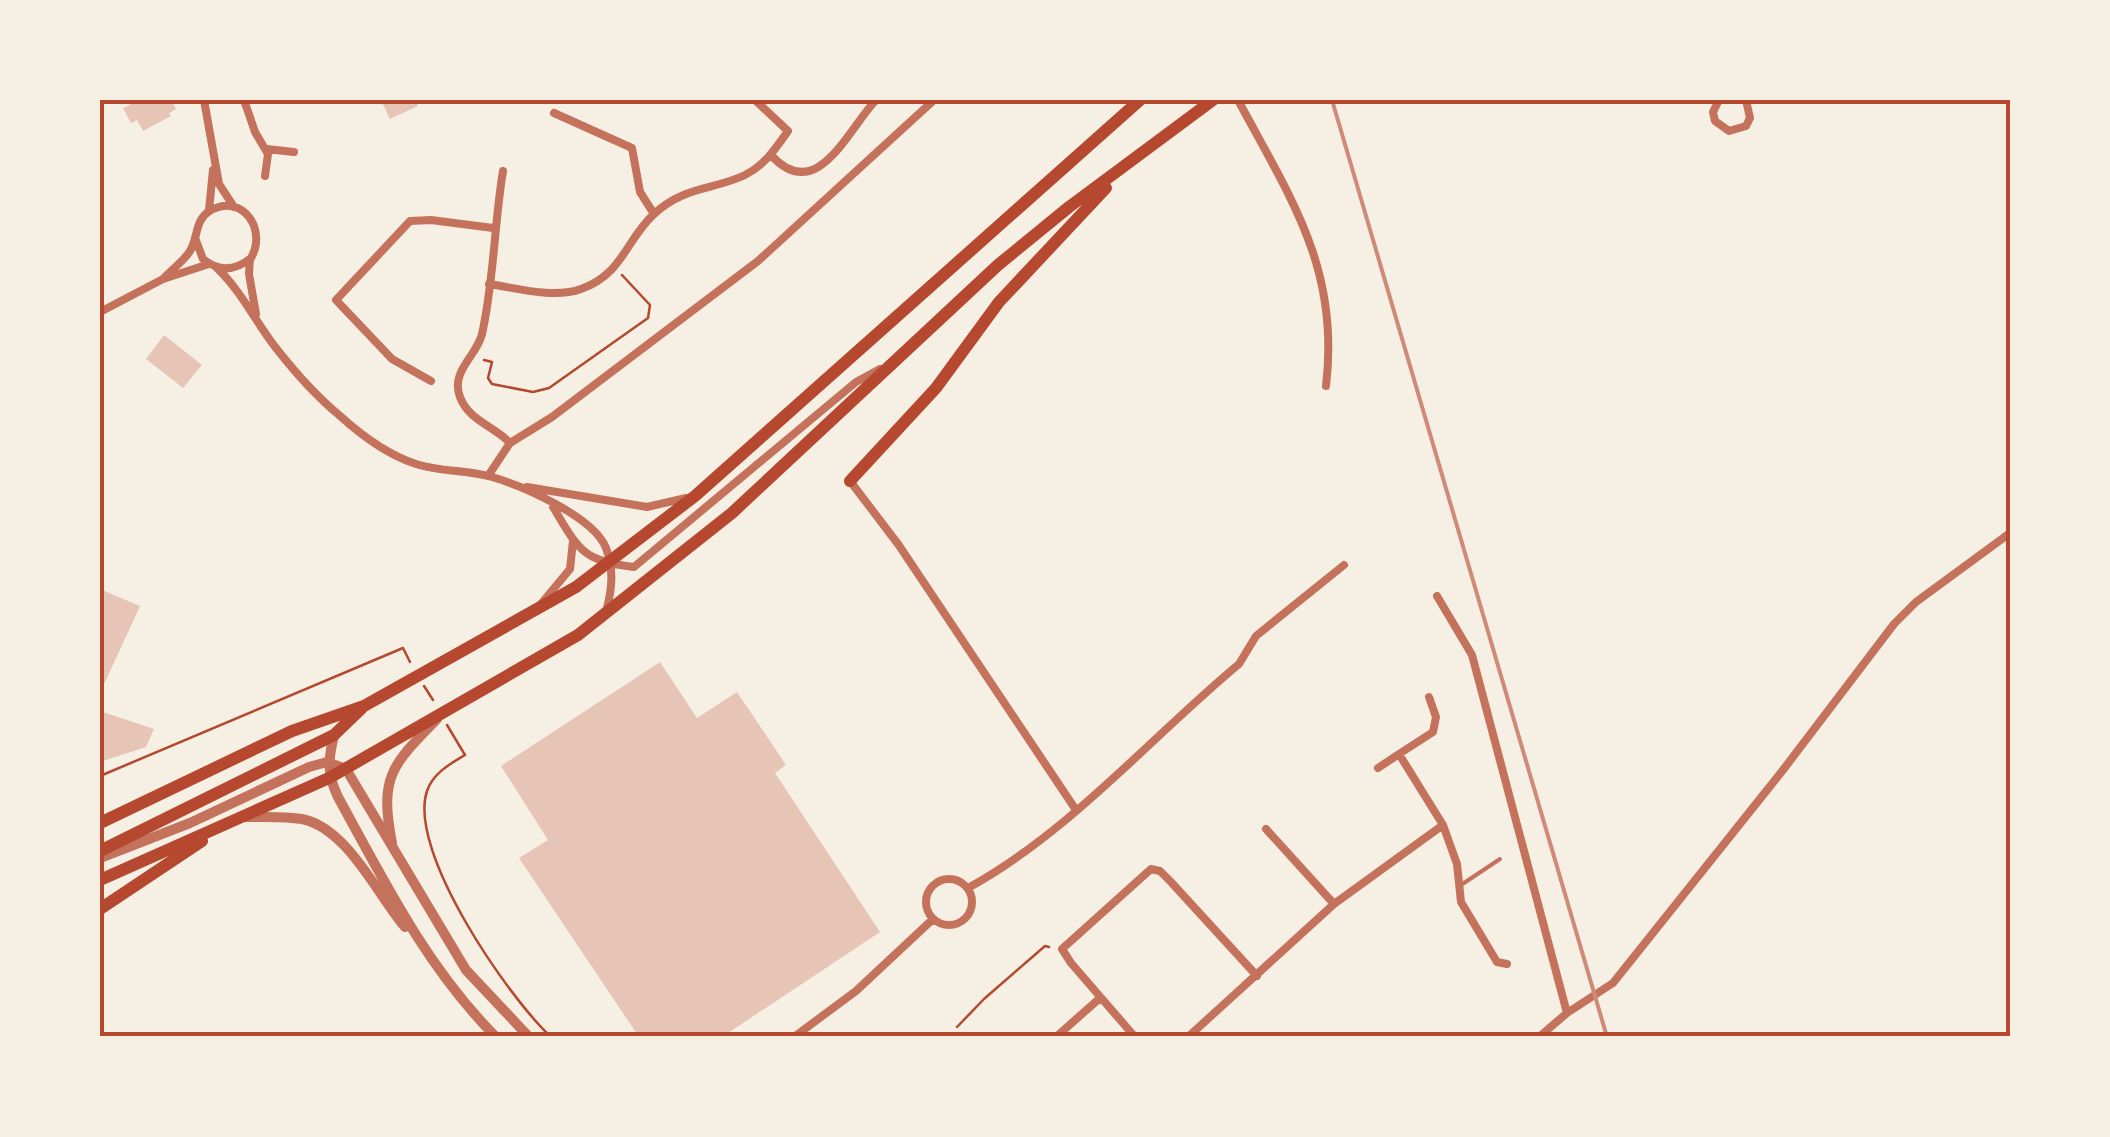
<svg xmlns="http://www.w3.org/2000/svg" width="2110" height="1137" font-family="Montserrat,sans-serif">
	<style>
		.building { fill: #e6c5b7 }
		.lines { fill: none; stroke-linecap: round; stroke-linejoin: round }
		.path { stroke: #b5482f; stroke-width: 2.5 }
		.service { stroke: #c5725c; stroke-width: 4 }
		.minor { stroke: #c5725c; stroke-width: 8 }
		.tertiary { stroke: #c5725c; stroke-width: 10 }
		.primary { stroke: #b5482f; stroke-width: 12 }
		.rail { stroke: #cf8b77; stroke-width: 4 }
		.neatline { fill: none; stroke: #b5482f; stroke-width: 4 }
	</style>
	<rect width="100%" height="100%" fill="#f6efe4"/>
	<path class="building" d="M128 100H171L176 109 169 113 171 116 143 131 137 120 131 123 123 108 130 105Z
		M381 100H415L418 106 390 119Z
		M164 335 202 365 183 388 146 359Z
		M100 589 140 606 100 693Z
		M660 662 697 718 737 692 786 765 775 773 880 932 722 1037H639L519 858 548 840 501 766Z
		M100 711 154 729 146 747 100 762Z"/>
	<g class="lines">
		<path class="path" d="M484 360 492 362 488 378 492 384 533 392 549 388 648 318 650 305 622 275
			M424 686 433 700
			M447 725 465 755C450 764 433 773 427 791 407 851 508 997 551 1037
			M100 776 403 648 410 662
			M957 1027 984 999 1045 946 1049 947"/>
		<path class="service" d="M1461 885 1500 859"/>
		<path class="minor" d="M204 100 219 184 234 207
			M244 100 255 132 268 154 265 176
			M1238 100C1291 199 1340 269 1326 386
			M1719 100 1713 112 1715 121 1729 131 1746 126 1750 118 1746 100
			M554 113 632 148 640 192 654 214
			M267 149 294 152
			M771 155C817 206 848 129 876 100
			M503 171C494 225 494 281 482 334 477 356 450 371 460 397 469 421 494 426 510 443
			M209 210 213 170
			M250 259 249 274 256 314
			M217 268C242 292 255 321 276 348 294 371 316 396 339 415 361 435 388 455 416 464 441 472 467 470 492 477 523 486 594 517 606 548 614 569 612 588 607 608
			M163 279C171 270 184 261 190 251 199 236 194 220 211 210 244 193 267 231 251 258 235 271 219 272 203 259L195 238
			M489 284C517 288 554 299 581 289 623 274 625 241 654 214 684 186 714 190 745 175 765 165 776 148 788 131L755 100
			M100 312 163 279 209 264
			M431 381 392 359 336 300 410 221 431 220 493 228
			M488 476 510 443 552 417 758 261 934 100
			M850 481 898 544 1076 810
			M527 487 647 507 686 498
			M553 507C579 550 582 561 634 567L856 382 880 369
			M1437 596 1472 655 1567 1013
			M541 604 570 569 573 541
			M1429 697 1436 717 1433 732 1399 754 1443 825
			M1378 768 1399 754
			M1266 829 1334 904
			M926 902a23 23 0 1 1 46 0a23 23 0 1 1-46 0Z
			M968 888C1070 832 1150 738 1239 664L1256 636 1344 565
			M794 1037 856 991 933 919
			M1056 1037 1100 998
			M1135 1037 1071 963 1062 949 1151 869 1160 871 1171 882 1257 976
			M1188 1037 1334 904 1443 825 1457 864 1461 902 1497 962 1507 964
			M1539 1037 1567 1013 1613 983 1783 770 1894 624 1916 602 2010 533"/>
		<path class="tertiary" d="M334 735C328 760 327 774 338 797 384 881 427 968 496 1037
			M246 817C264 817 285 816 302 819 347 828 377 894 405 927
			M392 843C379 776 392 765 437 719
			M100 858 190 823 309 767 327 762 346 769 466 970 529 1037"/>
		<path class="primary" d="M850 481 936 388 999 302 1106 188
			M100 823 292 731 364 706 576 587 695 496 1140 100
			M100 851 334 735 362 708
			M100 880 329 778 578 635 732 513 998 265 1069 207 1213 100
			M100 909 202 841"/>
		<path class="rail" d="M1332 100 1607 1037"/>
	</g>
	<rect width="2110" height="1137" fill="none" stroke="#f6efe4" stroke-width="205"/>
	<rect x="102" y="102" width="1906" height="932" class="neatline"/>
</svg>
